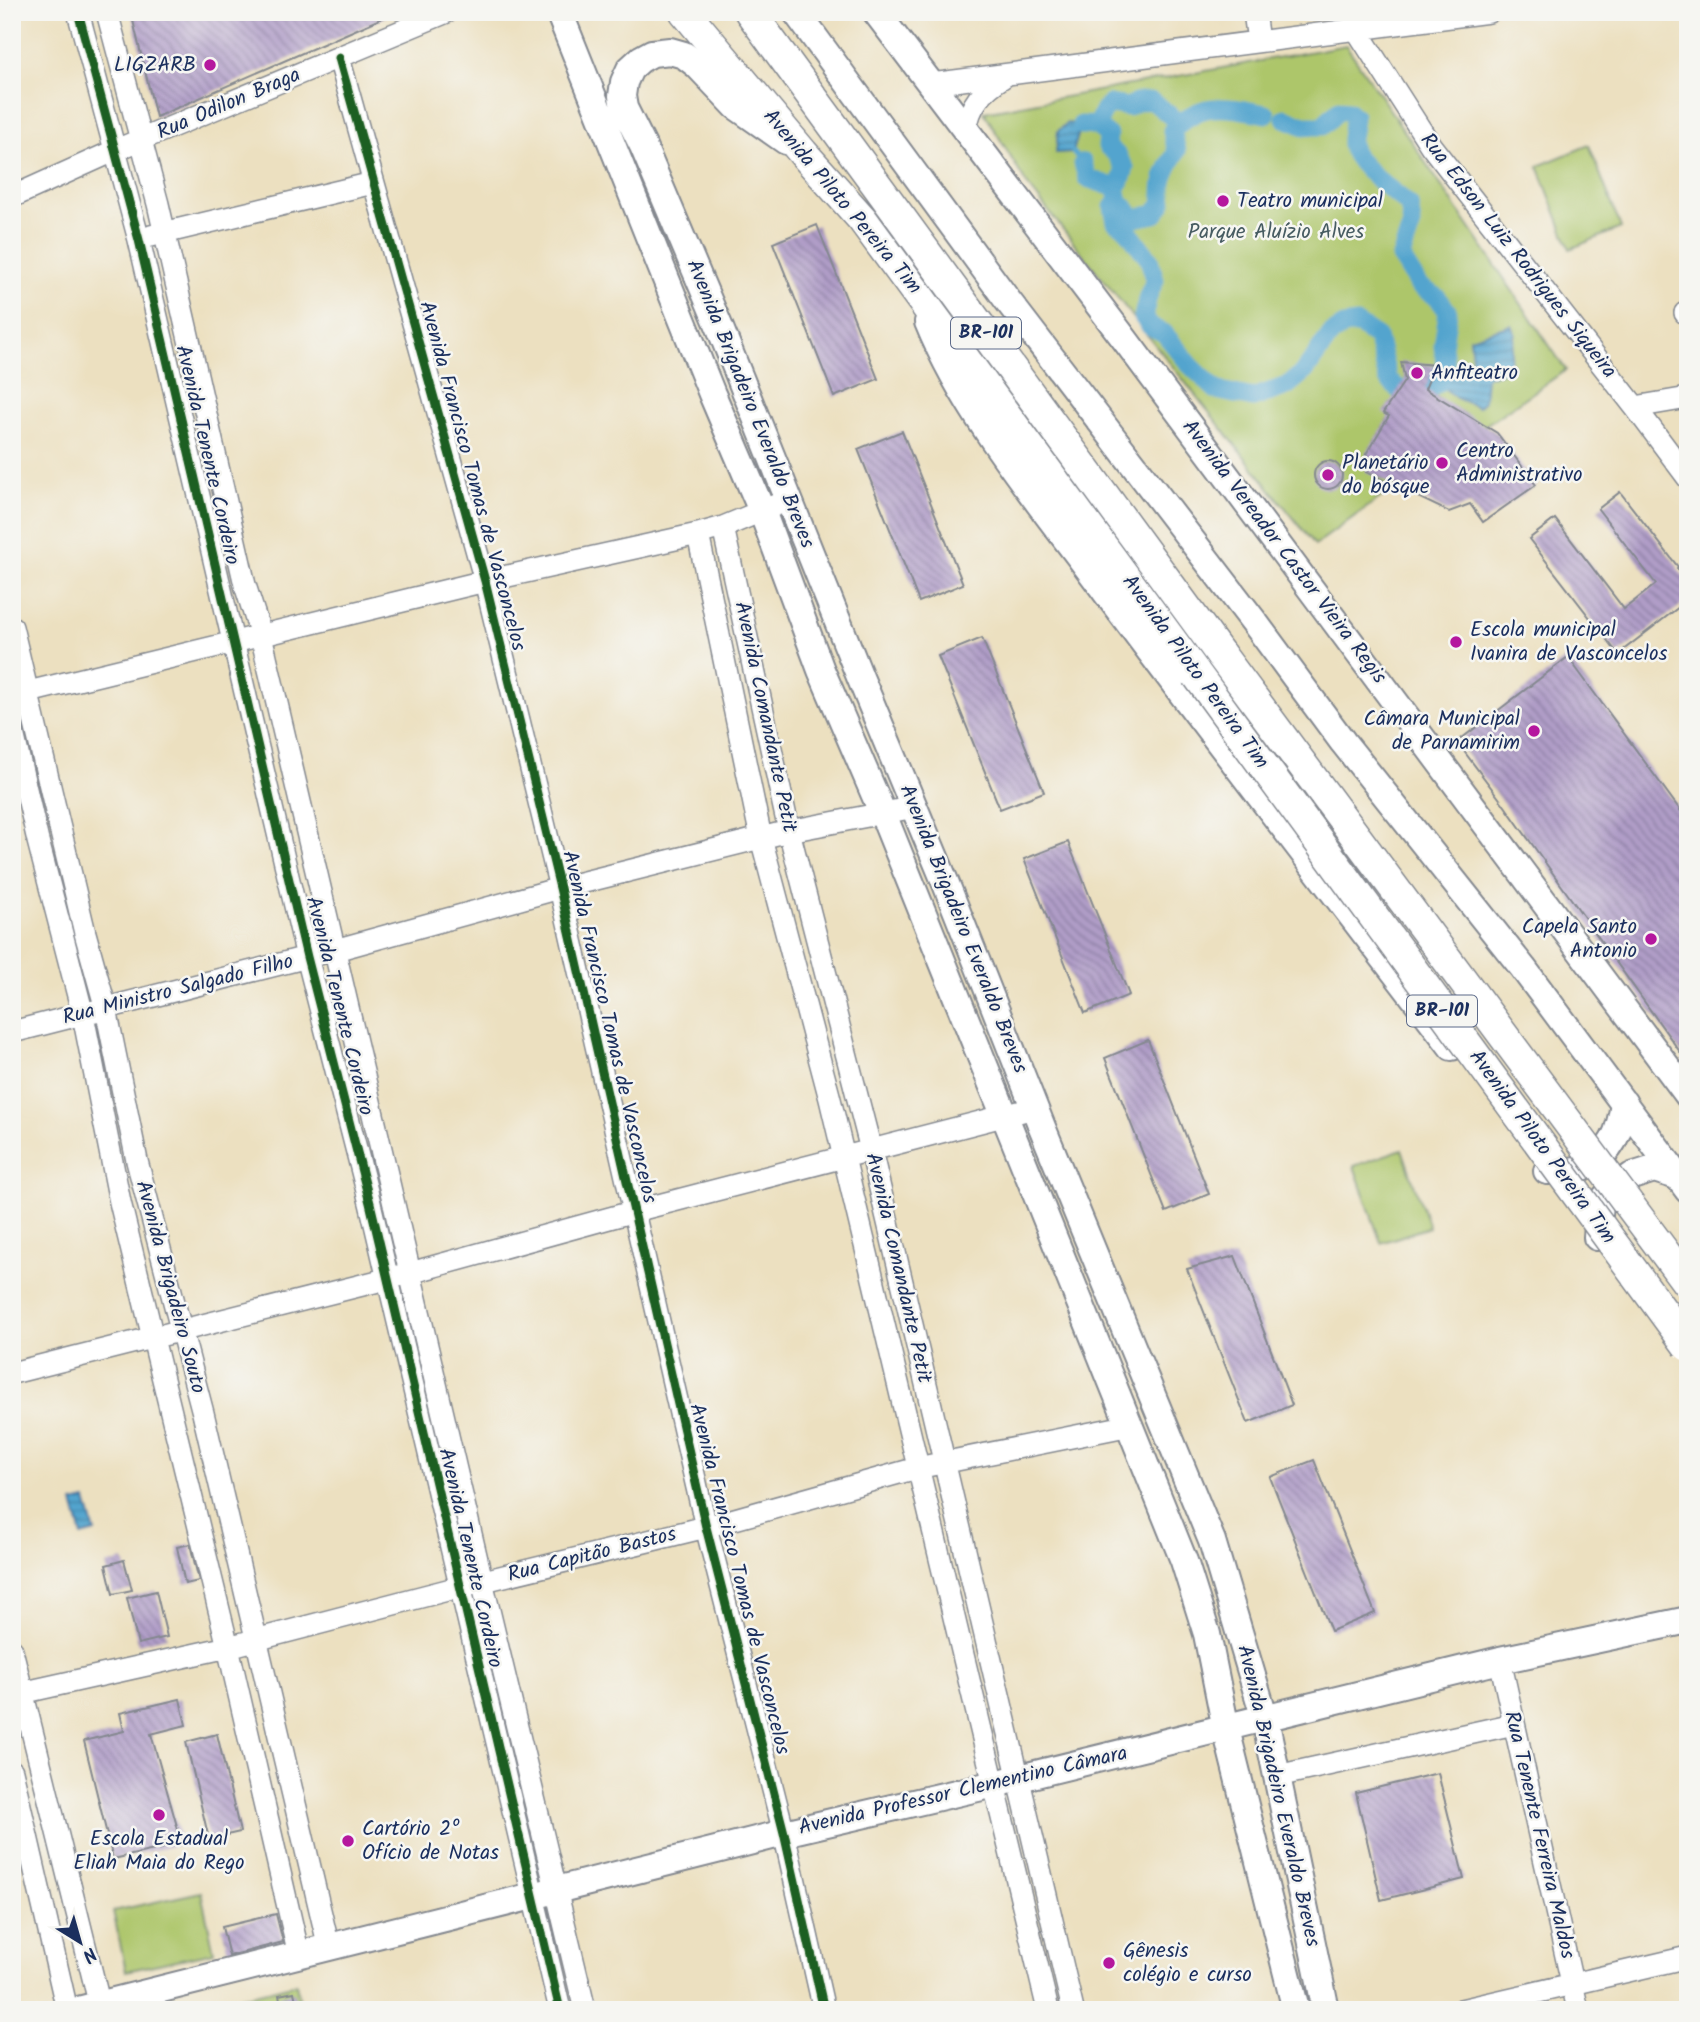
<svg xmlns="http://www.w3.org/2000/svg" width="1700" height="2022" font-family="Kalam,sans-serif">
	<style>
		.park { fill: #adc66b; stroke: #647a64; stroke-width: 2 }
		.water { fill: url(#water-rules); stroke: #376a96; stroke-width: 2 }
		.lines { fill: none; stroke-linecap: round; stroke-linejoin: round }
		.stream { stroke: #53a4ce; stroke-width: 5 }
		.canal { stroke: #53a4ce; stroke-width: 19 }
		.building { fill: url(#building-back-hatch) }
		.minor-casing { stroke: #84888f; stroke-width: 24 }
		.major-casing { stroke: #84888f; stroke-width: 30 }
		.highway-casing { stroke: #84888f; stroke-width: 33 }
		.minor { stroke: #fff; stroke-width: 21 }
		.major { stroke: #fff; stroke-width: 26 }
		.highway { stroke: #fff; stroke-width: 30 }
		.highway-bridge-casing { stroke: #84888f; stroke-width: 33; stroke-linecap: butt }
		.highway-bridge { stroke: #fff; stroke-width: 30 }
		.cycleway-casing { stroke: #f6f6f2; stroke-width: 13 }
		.cycleway { stroke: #1b5e20; stroke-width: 9 }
		.poi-dot { fill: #b5179e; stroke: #f6f6f2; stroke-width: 2.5 }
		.labels { text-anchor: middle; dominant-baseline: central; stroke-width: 5; stroke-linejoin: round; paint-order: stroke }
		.shield { fill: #f6f6f2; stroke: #5d6b8a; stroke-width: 2 }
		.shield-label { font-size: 19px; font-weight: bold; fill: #1b2f5e }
		.poi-label { font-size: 21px; fill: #1b2f5e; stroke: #f6f6f2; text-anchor: start }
		.street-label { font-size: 21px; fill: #1b2f5e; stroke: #f6f6f2 }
		.park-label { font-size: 21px; fill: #475c62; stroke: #f6f6f2 }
	</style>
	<defs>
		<pattern id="water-rules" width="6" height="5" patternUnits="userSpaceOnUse" patternTransform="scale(1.75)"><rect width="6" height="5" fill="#53a4ce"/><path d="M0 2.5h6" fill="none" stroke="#4486aa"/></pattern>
		<pattern id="building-back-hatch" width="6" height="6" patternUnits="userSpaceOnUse" patternTransform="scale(1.75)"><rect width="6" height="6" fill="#b09dc7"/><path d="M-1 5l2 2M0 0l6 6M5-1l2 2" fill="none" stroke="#8e80a5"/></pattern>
	</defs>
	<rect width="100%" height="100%" fill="#f6f6f2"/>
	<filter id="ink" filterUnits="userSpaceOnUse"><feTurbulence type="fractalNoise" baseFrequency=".0143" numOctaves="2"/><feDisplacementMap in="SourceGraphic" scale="14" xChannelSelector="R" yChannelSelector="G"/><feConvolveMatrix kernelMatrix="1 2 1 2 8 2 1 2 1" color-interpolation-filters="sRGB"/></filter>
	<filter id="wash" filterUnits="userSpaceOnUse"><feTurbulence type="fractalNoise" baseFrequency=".00686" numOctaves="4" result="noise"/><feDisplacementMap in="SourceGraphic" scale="28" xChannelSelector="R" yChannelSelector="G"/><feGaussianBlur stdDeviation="1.57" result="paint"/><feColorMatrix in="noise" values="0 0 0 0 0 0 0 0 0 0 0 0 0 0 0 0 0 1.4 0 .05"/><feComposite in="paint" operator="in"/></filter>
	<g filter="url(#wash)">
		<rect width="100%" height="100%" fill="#ece0c0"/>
		<path class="park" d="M1346 45 1566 370 1395 487 1315 545 1026 183 984 112Z
			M1589 145 1621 228 1570 249 1538 166Z
			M1402 1149 1429 1227 1381 1243 1354 1166Z
			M201 1892 214 1952 126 1971 113 1911Z
			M296 1984 302 2010H188Z"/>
		<path class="water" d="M1067 123 1081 125 1073 152 1056 153 1058 131Z
			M1511 325 1515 332 1508 370 1486 377 1484 401 1478 407 1456 398 1438 383 1443 371 1461 372 1472 360 1470 338Z
			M86 1500 95 1532 82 1536 73 1503Z"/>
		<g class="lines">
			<path class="stream" d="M1073 152 1083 163"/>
			<path class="canal" d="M1081 125 1096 126 1108 135 1107 146 1116 154 1125 168 1121 181 1116 188
				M1096 126 1104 110 1110 104 1128 107C1156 90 1158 111 1180 122
				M1083 163 1087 178 1116 188 1119 201 1135 218 1155 214 1163 202C1159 182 1167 169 1177 151L1172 131C1201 99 1228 107 1266 114
				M1119 201 1113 207 1116 222 1126 228 1149 259 1155 280 1148 296 1143 317 1150 326 1164 333 1191 366 1216 390 1253 398 1287 386 1305 371 1331 334 1344 326 1357 324 1377 337 1388 379 1398 389 1428 390 1438 383 1445 363 1443 346 1448 312 1438 298 1419 286 1401 257 1412 224 1409 205C1393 190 1355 167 1351 144 1350 136 1354 126 1354 116L1348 111 1339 110 1322 126H1304L1285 118"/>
		</g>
		<g id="blocks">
			<path class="building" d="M131 12H396L156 117Z
				M817 225 878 379 834 397 773 243Z
				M1401 362 1435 365 1425 389 1497 433 1536 485 1483 522 1470 504 1449 512 1366 472V454L1389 416 1383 413 1405 380Z
				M902 431 963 584 919 602 858 449Z
				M1314 475a14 14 0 1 1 28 0a14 14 0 1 1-28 0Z
				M1620 492 1678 567 1677 568 1688 582V600L1618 654 1529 539 1555 519 1624 609 1656 584 1598 509Z
				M982 638 1044 792 1000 809 938 656Z
				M1568 657 1688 821V1063L1502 802 1457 742Z
				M1068 842 1129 995 1085 1013 1024 859Z
				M1148 1040 1209 1194 1166 1212 1105 1058Z
				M1235 1256 1292 1405 1248 1423 1187 1269Z
				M1314 1460 1375 1613 1331 1631 1270 1477Z
				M190 1544 199 1581 185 1584 177 1547Z
				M124 1560 132 1590 113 1594 106 1565Z
				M156 1591 167 1637 138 1644 127 1598Z
				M180 1699 186 1725 151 1734 182 1844 113 1859 84 1741 124 1731 120 1713Z
				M217 1734 240 1832 209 1839 186 1742Z
				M1438 1773 1464 1879 1381 1900 1356 1793Z
				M276 1914 283 1942 229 1956 222 1927Z
				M294 1992 298 2010H282L279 1995Z"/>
		</g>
	</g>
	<g filter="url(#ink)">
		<use href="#blocks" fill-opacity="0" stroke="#84888f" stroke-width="2"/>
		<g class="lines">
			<g class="minor-casing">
				<path id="minor" d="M78 12 139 240 307 957 370 1203 560 2010
					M107 12 158 204 245 585 261 635 482 1581 585 2010
					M1254 12 1258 41
					M1356 29 1431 146 1635 407 1688 478
					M339 58 485 581 560 888 706 1527 784 1833 824 2010
					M931 84 1489 12
					M966 131C969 104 983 90 1005 76
					M12 197 116 150 447 12
					M151 236 373 183
					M1685 313H1688
					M1635 407 1688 398
					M723 527 789 831 871 1150 1073 2010
					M698 534 761 838 830 1099 1048 2010
					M12 627 85 933 106 1009 137 1161 203 1413 329 1948
					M12 696 485 581 698 534 723 527 788 500
					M12 728 38 841 83 1015 120 1202 228 1647 299 1955
					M12 1032 335 950 560 888 789 831 915 807
					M12 1373 410 1273 635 1211 1034 1108
					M12 1650 101 2010
					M1500 1660 1578 2010
					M12 1695 228 1647 459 1587 706 1527 917 1468 1131 1425
					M12 1771 67 2010
					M1277 1776 1514 1724
					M1461 2010 1688 1957"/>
			</g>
			<g class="major-casing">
				<path id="major" d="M559 12 712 394 762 511 821 670 883 814 1184 1561 1207 1634 1226 1729 1296 2010
					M796 12 1008 301 1255 623 1343 742 1523 968 1688 1190
					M876 12 1123 337 1688 1095
					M786 141 736 106 697 65 684 55 670 51 652 53 641 59 630 69 624 82 622 96 624 108 643 146 720 328 860 677 946 884 1042 1127 1212 1541 1265 1719 1326 2010
					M928 322C967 418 1044 508 1105 591 1219 744 1336 895 1452 1047
					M1547 1171C1558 1171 1576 1172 1585 1167 1612 1153 1620 1132 1624 1103
					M1597 1237 1600 1204 1611 1191 1632 1176 1654 1169 1677 1176
					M78 2010 784 1833 995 1784 1500 1660 1688 1620"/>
			</g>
			<g class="highway-casing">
				<path id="highway" d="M685 12 803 153 862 219 1197 675
					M750 12 1221 655"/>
			</g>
			<use href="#minor" class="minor"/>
			<use href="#major" class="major"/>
			<use href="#highway" class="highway"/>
			<g class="highway-bridge-casing">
				<path id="highway-bridge" d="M1221 655 1688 1284
					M1197 675 1688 1346"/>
			</g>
			<use href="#highway-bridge" class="highway-bridge"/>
			<g class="cycleway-casing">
				<path id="cycleway" d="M78 12 139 240 307 957 370 1203 560 2010
					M339 58 485 581 560 888 706 1527 784 1833 824 2010"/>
			</g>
			<use href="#cycleway" class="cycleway"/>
		</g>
	</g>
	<g class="poi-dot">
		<circle cx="210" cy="65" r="7"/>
		<circle cx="1223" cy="201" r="7"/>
		<circle cx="1417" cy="373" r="7"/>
		<circle cx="1442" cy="463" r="7"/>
		<circle cx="1328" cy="475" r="7"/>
		<circle cx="1456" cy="642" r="7"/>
		<circle cx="1534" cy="731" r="7"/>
		<circle cx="1651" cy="939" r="7"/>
		<circle cx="159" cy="1815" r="7"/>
		<circle cx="348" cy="1841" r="7"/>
		<circle cx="1109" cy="1963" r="7"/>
	</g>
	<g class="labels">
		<g class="shield">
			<rect x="951" y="317.5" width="70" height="31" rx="5"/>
			<rect x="1407" y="995.5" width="70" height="31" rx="5"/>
		</g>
		<g class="shield-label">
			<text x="986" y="333">BR-101</text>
			<text x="1442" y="1011">BR-101</text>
		</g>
		<g class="poi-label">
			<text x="196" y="65" text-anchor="end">LIGZARB</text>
			<text x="1237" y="201">Teatro municipal</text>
			<text x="1431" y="373">Anfiteatro</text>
			<text x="1456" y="451">Centro<tspan x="1456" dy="24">Administrativo</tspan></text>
			<text x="1342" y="463">Planetário<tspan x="1342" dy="24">do bósque</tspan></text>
			<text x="1470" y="630">Escola municipal<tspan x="1470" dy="24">Ivanira de Vasconcelos</tspan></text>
			<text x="1520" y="719" text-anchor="end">Câmara Municipal<tspan x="1520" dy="24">de Parnamirim</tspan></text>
			<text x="1637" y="927" text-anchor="end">Capela Santo<tspan x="1637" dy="24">Antonio</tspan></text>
			<text x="362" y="1829">Cartório 2º<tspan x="362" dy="24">Ofício de Notas</tspan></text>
			<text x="159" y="1839" text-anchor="middle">Escola Estadual<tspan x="159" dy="24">Eliah Maia do Rego</tspan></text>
			<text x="1123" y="1951">Gênesis<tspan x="1123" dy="24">colégio e curso</tspan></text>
		</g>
		<g class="street-label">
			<text transform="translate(229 104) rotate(-23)">Rua Odilon Braga</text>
			<text transform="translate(842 202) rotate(50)">Avenida Piloto Pereira Tim</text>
			<text transform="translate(1518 256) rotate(52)">Rua Edson Luiz Rodrigues Siqueira</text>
			<text transform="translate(750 404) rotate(68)">Avenida Brigadeiro Everaldo Breves</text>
			<text transform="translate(207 455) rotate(77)">Avenida Tenente Cordeiro</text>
			<text transform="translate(472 476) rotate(75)">Avenida Francisco Tomas de Vasconcelos</text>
			<text transform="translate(1284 552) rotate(53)">Avenida Vereador Castor Vieira Regis</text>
			<text transform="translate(1195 672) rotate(54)">Avenida Piloto Pereira Tim</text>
			<text transform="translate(765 717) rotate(78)">Avenida Comandante Petit</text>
			<text transform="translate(963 929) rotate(68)">Avenida Brigadeiro Everaldo Breves</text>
			<text transform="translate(178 990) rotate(-14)">Rua Ministro Salgado Filho</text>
			<text transform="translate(339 1006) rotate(76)">Avenida Tenente Cordeiro</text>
			<text transform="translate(609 1027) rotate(77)">Avenida Francisco Tomas de Vasconcelos</text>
			<text transform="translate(1542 1147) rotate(54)">Avenida Piloto Pereira Tim</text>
			<text transform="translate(898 1268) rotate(77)">Avenida Comandante Petit</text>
			<text transform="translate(170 1287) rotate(75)">Avenida Brigadeiro Souto</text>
			<text transform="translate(592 1555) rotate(-14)">Rua Capitão Bastos</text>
			<text transform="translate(470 1558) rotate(77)">Avenida Tenente Cordeiro</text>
			<text transform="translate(739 1579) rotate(76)">Avenida Francisco Tomas de Vasconcelos</text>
			<text transform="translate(963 1791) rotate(-13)">Avenida Professor Clementino Câmara</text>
			<text transform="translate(1278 1796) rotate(77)">Avenida Brigadeiro Everaldo Breves</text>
			<text transform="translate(1539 1835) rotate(77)">Rua Tenente Ferreira Maldos</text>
		</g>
		<g class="park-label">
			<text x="1276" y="232">Parque Aluízio Alves</text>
		</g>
	</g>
	<rect width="1700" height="2022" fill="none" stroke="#f6f6f2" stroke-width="42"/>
	<g transform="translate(80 1942) rotate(143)" stroke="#f6f6f2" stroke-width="5" paint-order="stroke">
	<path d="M0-5L12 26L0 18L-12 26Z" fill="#1b2f5e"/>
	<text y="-10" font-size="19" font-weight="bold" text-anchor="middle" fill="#1b2f5e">N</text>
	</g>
</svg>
